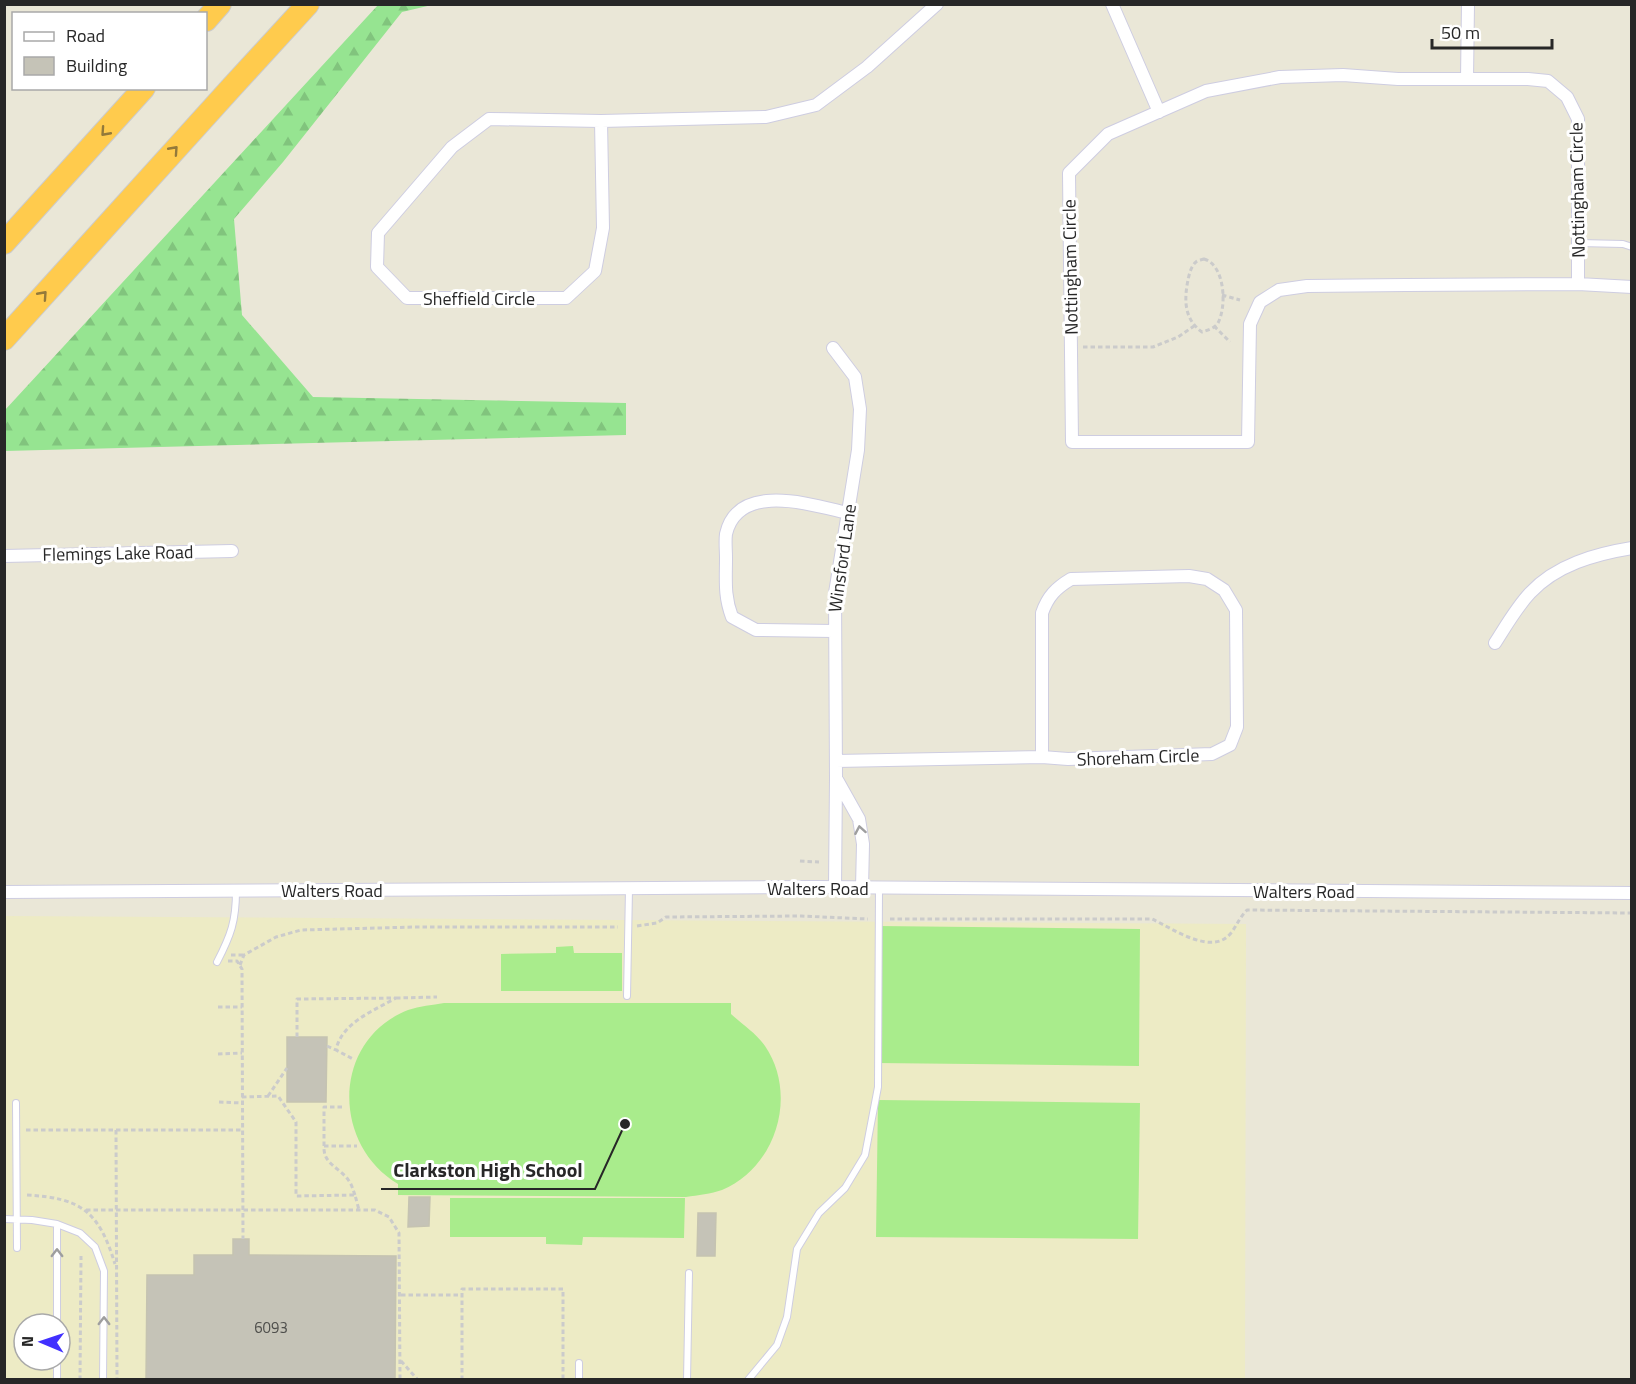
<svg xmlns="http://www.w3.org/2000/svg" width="1636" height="1384" font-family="'Titillium Web',sans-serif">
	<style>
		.education { fill: #edebc5; fill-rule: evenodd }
		.forest { fill: url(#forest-firs) }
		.pitch { fill: #a9ec8c }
		.building { fill: #c5c3b7; stroke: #c5c3b1; stroke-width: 1.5 }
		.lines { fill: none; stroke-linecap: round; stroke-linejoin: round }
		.lane-casing { stroke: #cecde1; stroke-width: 8 }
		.street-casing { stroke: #cecde1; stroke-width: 14 }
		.highway-casing { stroke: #cbcbcb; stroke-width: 24 }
		.path { stroke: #cbcbcb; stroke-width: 3; stroke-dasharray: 4.5 3; stroke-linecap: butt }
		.lane { stroke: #fff; stroke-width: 6 }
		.street { stroke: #fff; stroke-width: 12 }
		.highway { stroke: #ffcb4d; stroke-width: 22 }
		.oneway { stroke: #93793a }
		.oneway2 { stroke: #9e9e9e }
		.labels { text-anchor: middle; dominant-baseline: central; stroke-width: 6; stroke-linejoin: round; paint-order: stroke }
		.number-label { font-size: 15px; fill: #4e4e4b }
		.street-label { font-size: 18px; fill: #272727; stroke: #fff }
		.leader { fill: none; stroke: #272727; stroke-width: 2 }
		.callout-dot { fill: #272727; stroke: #fff; stroke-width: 2 }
		.callout-label { font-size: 20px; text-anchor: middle; font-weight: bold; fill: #272727; stroke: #fff; stroke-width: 6; stroke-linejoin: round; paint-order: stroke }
	</style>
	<defs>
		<pattern id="forest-firs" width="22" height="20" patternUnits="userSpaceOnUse" patternTransform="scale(1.5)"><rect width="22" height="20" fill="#96e491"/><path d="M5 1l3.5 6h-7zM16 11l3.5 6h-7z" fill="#81c47d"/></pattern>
	</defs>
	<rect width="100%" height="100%" fill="#eae7d7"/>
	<path class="education" d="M5 916 1246 924 1245 1379 5 1380ZM24 1324H60V1360H24Z"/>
	<path class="forest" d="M436 4 402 12 283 162 234 219 242 315 313 397 626 403V435L5 451V410L378 5Z"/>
	<path class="pitch" d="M878 926 1140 929 1139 1066 877 1063Z
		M573 946 574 953H622V991H501V954L556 953V947Z
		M444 1003H731V1014C743 1025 756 1033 765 1046 798 1094 777 1167 722 1190 711 1194 698 1195 686 1197L398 1195V1184C331 1144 332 1040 408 1010 420 1006 432 1005 444 1003Z
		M878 1100 1140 1103 1138 1239 876 1237Z
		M450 1198H685L684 1238 583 1237 582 1245 546 1244V1237H450Z"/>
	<path class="building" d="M287 1037H327L326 1102H287Z
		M409 1197H430L429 1226 408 1227Z
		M698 1213H716L715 1256H697Z
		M233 1239H249V1255L396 1256 395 1380H146L147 1275H194V1255H233Z"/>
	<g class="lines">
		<g class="lane-casing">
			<path id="lane" d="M1579 243 1623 244 1632 247
				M217 962C231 935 236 921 236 891
				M627 996 629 889
				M16 1103 17 1248
				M4 1219 32 1220 57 1224 80 1233 95 1247 104 1271 103 1380
				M57 1224V1324
				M57 1360V1380
				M579 1363V1380
				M687 1380 689 1273
				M748 1380 777 1345 787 1317 797 1249 819 1213 845 1188 865 1155 878 1087 879 888"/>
		</g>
		<g class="street-casing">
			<path id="street" d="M1112 4 1159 112
				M1467 79 1468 4
				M601 121 603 228 595 271 566 298H407L377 267 378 233 452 147 489 119 601 121 766 117 816 105 867 67 937 4
				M1578 284V119L1567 97 1548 81 1528 79H1398L1343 75 1280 77 1206 91 1108 134 1069 173 1072 442H1248L1250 324 1260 302 1279 290 1307 286 1406 285 1578 284 1632 287
				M833 348 855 377 860 409 858 450 835 593 836 778
				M4 556 232 551
				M834 631 756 630 732 617C724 596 726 580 726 558 726 550 725 541 726 534 738 481 812 505 848 513
				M1495 643C1506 626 1516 608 1530 593 1556 565 1595 554 1632 548
				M836 761 1042 757 1068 759 1212 754 1230 745 1237 727 1236 610 1224 590 1207 579 1189 576 1071 579C1056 588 1048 596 1042 613V757
				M835 888 836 778 859 819 863 844 862 888
				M4 892 815 887 1632 893"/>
		</g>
		<g class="highway-casing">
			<path id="highway" d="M206 20 220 4
				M4 243 144 88
				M4 339 231 88 308 4"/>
		</g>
		<path class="path" d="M1204 259C1225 265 1227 306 1218 323 1215 328 1208 330 1202 332 1184 319 1184 300 1188 280 1189 275 1191 266 1196 262 1198 260 1201 260 1204 259Z
			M1222 295 1240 300
			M1214 326 1230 342
			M1083 347H1153L1178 337 1194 326
			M800 861 819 862
			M890 919H1152C1172 928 1212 957 1231 933 1237 925 1240 917 1247 910L1632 913
			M637 926 657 923 666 917 801 916 868 919
			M231 955H244
			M228 961H237L242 969 243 1239
			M240 965 244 955 276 937 301 930 416 927H618
			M396 998 437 997
			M218 1007H242
			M297 1037V999L396 998C375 1010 341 1023 336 1050L353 1059
			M327 1046 336 1050
			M218 1054 242 1053
			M268 1096 287 1068
			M242 1097 278 1096 296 1122V1196L355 1195 359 1210
			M219 1102 242 1103
			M26 1130H243
			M116 1130 117 1380
			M324 1146V1107H345
			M27 1195C82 1198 99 1212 115 1264
			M355 1195C353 1190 352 1185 349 1181 340 1167 323 1165 324 1146H357
			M86 1210H375L389 1217 399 1233 400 1380
			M401 1295H462
			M401 1361 418 1380
			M80 1380 81 1256
			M462 1380V1289H563V1380"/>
		<use href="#lane" class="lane"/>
		<use href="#street" class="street"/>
		<use href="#highway" class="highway"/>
	</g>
	<defs><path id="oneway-chevron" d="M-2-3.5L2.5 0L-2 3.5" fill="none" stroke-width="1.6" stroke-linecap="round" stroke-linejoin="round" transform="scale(1.5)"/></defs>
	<g class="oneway">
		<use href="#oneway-chevron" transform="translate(105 132) rotate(132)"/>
		<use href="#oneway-chevron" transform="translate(174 150) rotate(-48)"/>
		<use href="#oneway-chevron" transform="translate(43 295) rotate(-48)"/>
	</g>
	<g class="oneway2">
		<use href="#oneway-chevron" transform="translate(860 830) rotate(-100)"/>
		<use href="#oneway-chevron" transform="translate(57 1253) rotate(-90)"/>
		<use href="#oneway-chevron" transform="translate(104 1321) rotate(-90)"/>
	</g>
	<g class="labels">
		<g class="number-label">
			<text x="271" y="1327">6093</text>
		</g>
		<g class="street-label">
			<text transform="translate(1577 190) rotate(-91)">Nottingham Circle</text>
			<text transform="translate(1070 267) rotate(-91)">Nottingham Circle</text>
			<text x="479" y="298">Sheffield Circle</text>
			<text transform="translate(118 553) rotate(-1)">Flemings Lake Road</text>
			<text transform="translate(842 558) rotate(-82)">Winsford Lane</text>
			<text transform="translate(1138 757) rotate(-2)">Shoreham Circle</text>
			<text x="818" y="888">Walters Road</text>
			<text x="332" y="890">Walters Road</text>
			<text x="1304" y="891">Walters Road</text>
		</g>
	</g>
	<path class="leader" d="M625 1124L595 1189H381"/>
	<circle class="callout-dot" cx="625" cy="1124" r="6"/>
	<g class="callout-label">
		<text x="488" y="1177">Clarkston High School</text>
	</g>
	<rect width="1636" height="1384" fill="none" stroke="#272727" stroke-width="12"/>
	<rect x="12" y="12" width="195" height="78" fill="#ffffff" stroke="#a9a9a9" stroke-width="1.5"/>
	<rect x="24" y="32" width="30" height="9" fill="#ffffff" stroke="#a9a9a9" stroke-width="1.5"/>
	<text x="66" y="42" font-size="18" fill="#272727">Road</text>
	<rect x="24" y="57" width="30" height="18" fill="#c5c3b7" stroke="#a9a9a9" stroke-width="1.5"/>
	<text x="66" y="72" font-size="18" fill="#272727">Building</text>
	<g transform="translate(42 1342) rotate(272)"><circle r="28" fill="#ffffff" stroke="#a9a9a9" stroke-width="1.5"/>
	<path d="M0-4.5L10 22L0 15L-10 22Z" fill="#4130ff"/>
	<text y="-9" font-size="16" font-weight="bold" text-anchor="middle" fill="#272727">N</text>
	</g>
	<path d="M1432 39v9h120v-9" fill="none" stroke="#272727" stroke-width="3"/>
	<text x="1441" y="39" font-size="18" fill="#272727" stroke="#ffffff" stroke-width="4.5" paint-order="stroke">50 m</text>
</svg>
